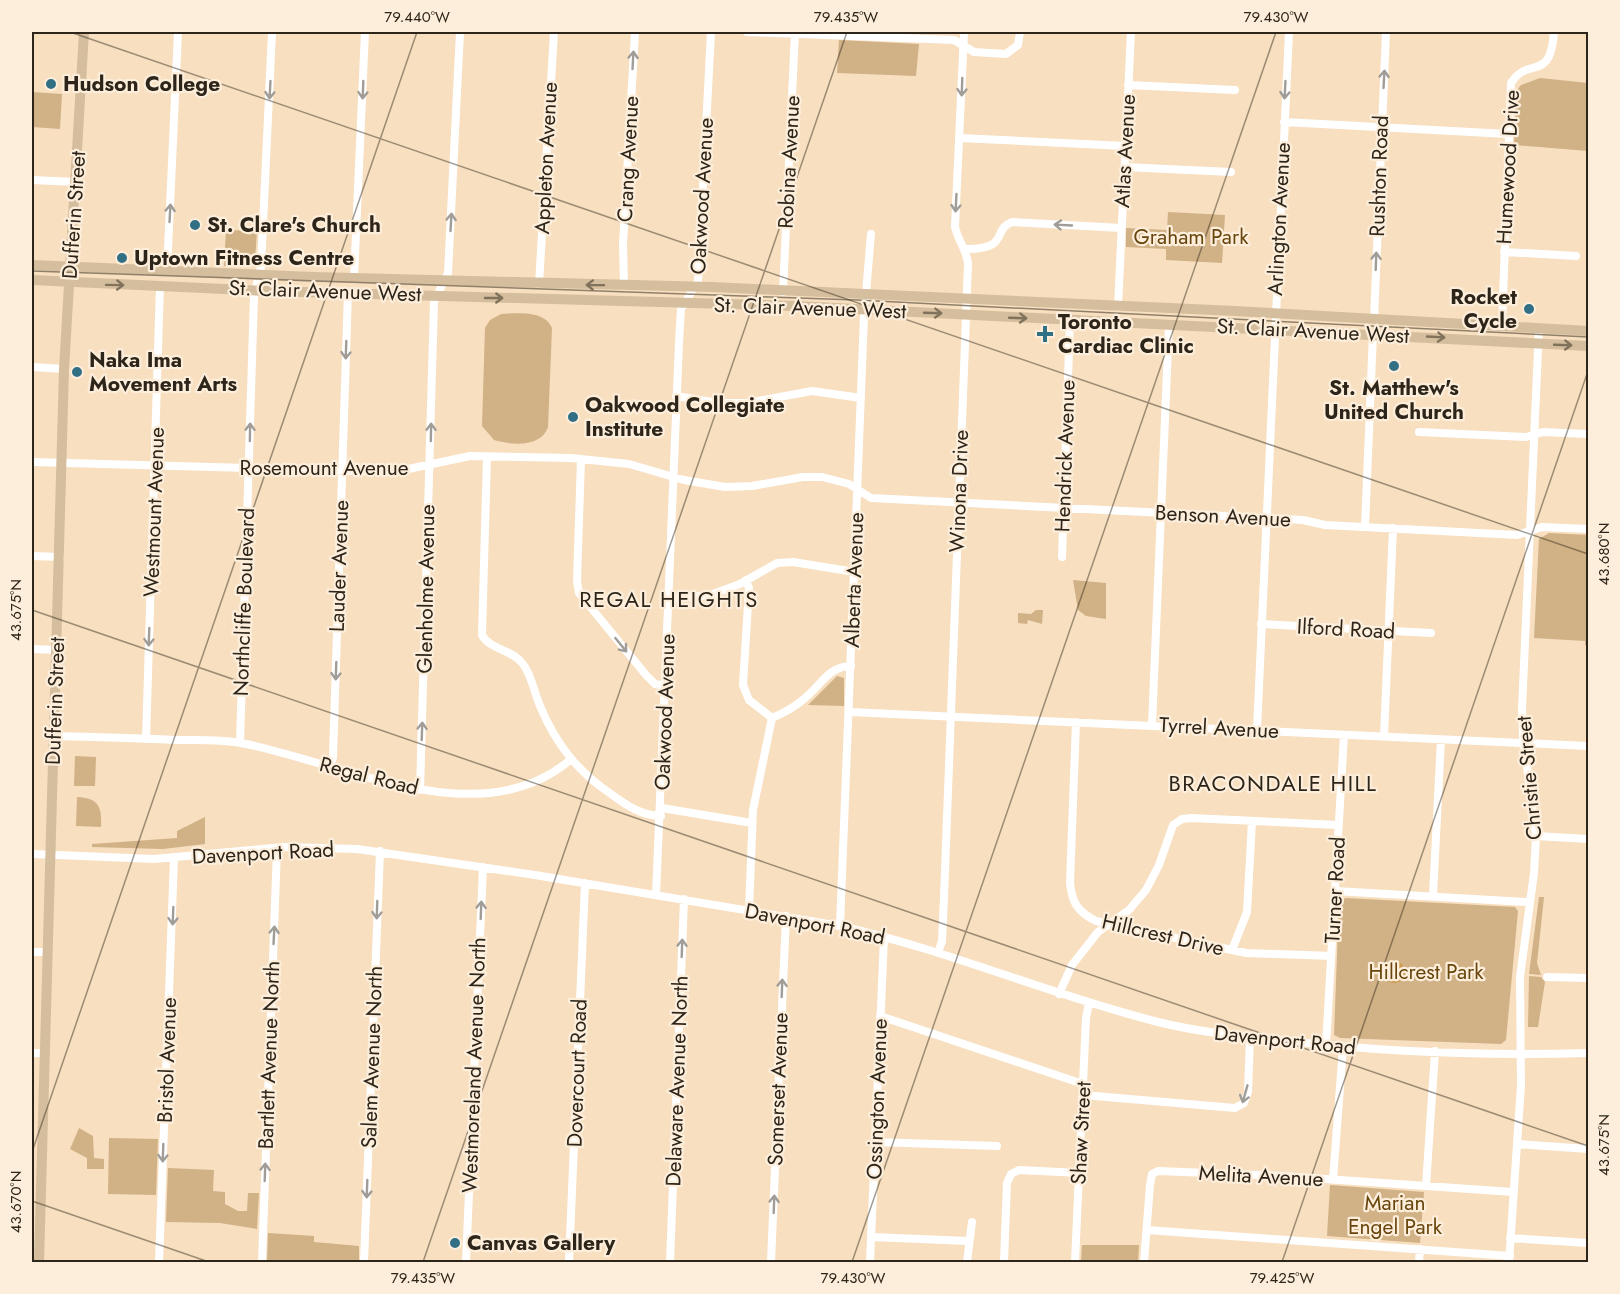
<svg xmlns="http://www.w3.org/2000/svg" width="1620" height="1294" font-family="Jost,sans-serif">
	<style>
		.green { fill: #d1b186 }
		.water { fill: #ce9c54 }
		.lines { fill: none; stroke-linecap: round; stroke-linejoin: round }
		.minor { stroke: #fff; stroke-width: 8 }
		.major { stroke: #d5be9d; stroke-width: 10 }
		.tram { stroke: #90806b; stroke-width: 1.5 }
		.oneway { stroke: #a09d98 }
		.oneway2 { stroke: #81725b }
		.ticks { fill: none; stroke: #2d2519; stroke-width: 1.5; stroke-opacity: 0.45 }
		.poi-dot { fill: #316f85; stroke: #fdeedb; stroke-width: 2 }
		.labels { text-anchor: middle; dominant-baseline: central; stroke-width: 4.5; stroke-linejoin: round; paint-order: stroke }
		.poi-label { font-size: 21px; font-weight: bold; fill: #2d2519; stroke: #fdeedb; text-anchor: start }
		.street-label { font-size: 21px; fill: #2d2519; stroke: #fdeedb }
		.park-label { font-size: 21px; fill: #67450c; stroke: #fdeedb }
		.neighbourhood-label { font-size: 22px; letter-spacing: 1.5px; fill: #2d2519; stroke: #fdeedb }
		.neatline { fill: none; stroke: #2d2519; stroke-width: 2 }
		.ticks-label { font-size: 15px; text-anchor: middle; fill: #2d2519 }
	</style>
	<rect width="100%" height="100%" fill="#f7dfc0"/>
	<path class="green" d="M839 40 919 44 916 76 837 73Z
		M1540 78 1588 83V151L1514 145 1516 91 1521 85Z
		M32 92 62 94 60 129 32 127Z
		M1168 212 1225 215 1222 263 1166 260V249L1126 247V228L1167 230Z
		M226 230 257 231 255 260H249L248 266H224Z
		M501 314C517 313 545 310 552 328L548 427C541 448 511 445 494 440L482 426 485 328 490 320Z
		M1549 533 1588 535V645H1585V641L1534 638 1539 539Z
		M1073 580 1106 583V619L1086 616 1078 610Z
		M1036 610H1043L1042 624 1028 620 1027 624 1018 623V613L1031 614Z
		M837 676 844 678V706L808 705Z
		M75 756 96 757 95 786H74Z
		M77 797C99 798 102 807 101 827L76 826Z
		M205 817V844L163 849 92 847V844L177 838V831Z
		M1539 897H1544L1537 963 1541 975 1529 974Z
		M1346 898 1515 907 1518 911 1506 1040 1501 1044 1340 1038 1334 1035 1339 901Z
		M1529 976 1541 977 1545 982 1538 1027H1528Z
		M79 1128 93 1136 94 1158 104 1159V1169H87V1158L70 1149Z
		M109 1138 158 1139 156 1195 108 1194Z
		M168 1168 214 1170 213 1191 225 1192V1204L238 1211H247L248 1193H259L257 1229 220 1223 166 1222Z
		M1330 1185 1424 1192 1420 1243 1327 1236Z
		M268 1233 314 1236V1242L359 1246V1262H267Z
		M1082 1245H1139L1138 1262H1081Z"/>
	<path class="water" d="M1383 972a11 11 0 1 1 22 0a11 11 0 1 1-22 0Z"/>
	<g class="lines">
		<path class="minor" d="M747 32 954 40 974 52 1006 54 1018 45 1020 32
			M1128 85 1235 90
			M1284 122 1508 134
			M960 138 1125 146
			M1124 167 1231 172
			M32 180 77 182
			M964 249C1011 250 991 230 1012 222L1121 228
			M1504 252 1576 256
			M167 271 178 32
			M354 278 365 32
			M539 284 554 32
			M624 286 623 244 635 32
			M783 292 795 32
			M1118 307 1131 32
			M1374 320 1386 32
			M1502 324 1511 83C1529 55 1550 84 1554 32
			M32 367 64 369
			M676 396 718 403H747L812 391 861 398
			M1419 432 1526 437 1543 432 1588 434
			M487 457 482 635C490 650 512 649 523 664 532 676 534 692 540 706 556 744 577 771 611 794 626 805 642 816 661 816
			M581 459 577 581 579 593 646 675 655 684 666 686
			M32 462 394 472 470 456 571 458 629 464 684 480 725 487 752 486 803 477H822L849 484 871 498 1303 520 1325 525 1517 535 1542 527 1588 529
			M1365 527 1373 334
			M32 556 60 557
			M1062 557 1070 319
			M746 580 749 588 743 685 749 700 772 718
			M669 599 710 595 740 584 777 563 793 562 855 572
			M1261 624 1431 633
			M32 649 56 650
			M850 712 1588 746
			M1076 722 1070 883C1072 903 1078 912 1096 921L1246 953 1331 956
			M1152 725 1169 324
			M1257 730 1289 32
			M54 736C95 737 136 738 177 740 198 740 220 739 241 743 339 761 480 837 570 760
			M1384 736 1393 528
			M146 739 160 285
			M240 742 254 296 261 267 272 32
			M330 767 333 757 348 292
			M420 790 434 302 448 273 460 32
			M662 808 752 823
			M1536 836 1588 839
			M32 854 154 859 283 847 357 849 535 875 840 926C948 950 1050 995 1158 1022 1198 1032 1239 1036 1280 1040 1382 1052 1486 1056 1588 1053
			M1335 891 1528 902
			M656 895 679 343 681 309 698 281 711 32
			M1433 895 1441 740
			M749 910 753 810 772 718C784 713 795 707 805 698 821 685 829 666 851 666
			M840 926 864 316 871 234
			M1232 950 1247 912 1252 821
			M32 952H48
			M938 953 942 941 944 897 968 264C967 250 958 241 955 227L964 32
			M1547 977 1588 978
			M1059 994 1072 965 1098 932 1129 910 1146 890 1159 865 1173 825 1182 819 1191 818 1339 825
			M880 1016 1083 1084
			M1326 1045 1344 735
			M32 1053H45
			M1083 1095 1235 1108 1244 1103 1248 1092 1250 1037
			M875 1142 997 1146
			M1517 1144 1588 1149
			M1333 1180 1343 1047
			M1426 1186 1435 1051
			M1147 1230 1510 1256
			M871 1237 968 1241
			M1510 1238 1588 1243
			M159 1262 174 858
			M262 1262 277 848
			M364 1262 380 851
			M466 1262 483 867
			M569 1262 585 883
			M670 1262 684 899
			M771 1262 786 916
			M870 1262 884 937
			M967 1262 972 1222
			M1004 1262 1007 1183 1011 1174 1019 1170 1079 1173
			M1075 1262 1086 1018 1089 1003
			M1144 1262 1150 1185 1152 1174 1158 1171 1282 1176 1513 1192
			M1419 1262 1420 1249
			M1509 1262 1521 1085 1520 977 1534 873 1536 836 1523 736 1522 709 1539 328"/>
		<path class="major" d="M32 265 314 277 712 287 1235 311 1588 331
			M32 280 267 291 796 306 1588 346
			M39 1262 64 369 84 32"/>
		<path class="tram" d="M32 271 857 300 1588 337"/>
	</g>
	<defs><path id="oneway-shaft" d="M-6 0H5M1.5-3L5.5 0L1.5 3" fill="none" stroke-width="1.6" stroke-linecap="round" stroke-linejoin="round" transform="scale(1.5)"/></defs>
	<g class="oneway">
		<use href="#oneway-shaft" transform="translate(633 60) rotate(-87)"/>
		<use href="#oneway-shaft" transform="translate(1384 79) rotate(-87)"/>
		<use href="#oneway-shaft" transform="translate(962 87) rotate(92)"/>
		<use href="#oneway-shaft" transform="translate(270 90) rotate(93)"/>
		<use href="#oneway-shaft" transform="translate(363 90) rotate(92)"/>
		<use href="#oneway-shaft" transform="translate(1285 90) rotate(93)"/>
		<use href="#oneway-shaft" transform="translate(956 203) rotate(93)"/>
		<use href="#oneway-shaft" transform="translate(170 213) rotate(-87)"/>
		<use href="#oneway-shaft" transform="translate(451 222) rotate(-87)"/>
		<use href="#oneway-shaft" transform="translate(1063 225) rotate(-177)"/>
		<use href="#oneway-shaft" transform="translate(1376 261) rotate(-88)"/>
		<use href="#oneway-shaft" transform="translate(346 350) rotate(92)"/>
		<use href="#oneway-shaft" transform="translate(250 432) rotate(-89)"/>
		<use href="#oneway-shaft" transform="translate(431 432) rotate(-89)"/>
		<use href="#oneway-shaft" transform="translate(149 637) rotate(92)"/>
		<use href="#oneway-shaft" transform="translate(621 645) rotate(51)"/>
		<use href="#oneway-shaft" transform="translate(336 671) rotate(92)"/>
		<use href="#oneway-shaft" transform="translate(422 731) rotate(-88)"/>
		<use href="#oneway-shaft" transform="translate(377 910) rotate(92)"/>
		<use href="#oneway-shaft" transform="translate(481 910) rotate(-88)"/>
		<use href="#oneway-shaft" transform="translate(173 916) rotate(92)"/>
		<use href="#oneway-shaft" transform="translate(274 935) rotate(-87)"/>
		<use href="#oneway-shaft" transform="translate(682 948) rotate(-88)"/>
		<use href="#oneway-shaft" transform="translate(782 988) rotate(-88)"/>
		<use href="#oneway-shaft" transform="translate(1245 1094) rotate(106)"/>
		<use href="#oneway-shaft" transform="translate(163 1153) rotate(92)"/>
		<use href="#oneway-shaft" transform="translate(265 1172) rotate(-88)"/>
		<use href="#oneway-shaft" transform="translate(367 1189) rotate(92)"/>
		<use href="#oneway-shaft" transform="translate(774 1204) rotate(-88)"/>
	</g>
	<g class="oneway2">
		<use href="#oneway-shaft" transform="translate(115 285) rotate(1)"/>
		<use href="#oneway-shaft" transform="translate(595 285) rotate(-179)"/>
		<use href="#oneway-shaft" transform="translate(494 298)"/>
		<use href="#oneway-shaft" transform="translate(933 313) rotate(2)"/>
		<use href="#oneway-shaft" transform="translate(1018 318) rotate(2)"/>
		<use href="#oneway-shaft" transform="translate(1436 337) rotate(3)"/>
		<use href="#oneway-shaft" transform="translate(1563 345) rotate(2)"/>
	</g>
	<path class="ticks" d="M70 32 1588 554M32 610 1588 1146M32 1152 417 32M32 1201 209 1262M423 1262 847 32M852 1262 1276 32M1282 1262 1588 371"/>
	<g class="poi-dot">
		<circle cx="51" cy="84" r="6"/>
		<circle cx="195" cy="225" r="6"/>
		<circle cx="122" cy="258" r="6"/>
		<circle cx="1529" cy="309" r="6"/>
		<path d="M1042 325h6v6h6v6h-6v6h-6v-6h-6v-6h6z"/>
		<circle cx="1394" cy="366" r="6"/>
		<circle cx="77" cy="372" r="6"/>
		<circle cx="573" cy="417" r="6"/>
		<circle cx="455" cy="1243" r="6"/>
	</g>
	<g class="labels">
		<g class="poi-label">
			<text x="63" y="84">Hudson College</text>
			<text x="207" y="225">St. Clare's Church</text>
			<text x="134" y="258">Uptown Fitness Centre</text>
			<text x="1517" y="297" text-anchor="end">Rocket<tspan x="1517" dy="24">Cycle</tspan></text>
			<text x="1058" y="322">Toronto<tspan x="1058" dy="24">Cardiac Clinic</tspan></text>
			<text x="89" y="360">Naka Ima<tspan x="89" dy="24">Movement Arts</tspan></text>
			<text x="1394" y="388" text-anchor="middle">St. Matthew's<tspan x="1394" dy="24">United Church</tspan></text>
			<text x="585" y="405">Oakwood Collegiate<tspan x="585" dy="24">Institute</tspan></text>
			<text x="467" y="1243">Canvas Gallery</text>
		</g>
		<g class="street-label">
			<text transform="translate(1125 151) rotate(-87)">Atlas Avenue</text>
			<text transform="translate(546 158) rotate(-87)">Appleton Avenue</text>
			<text transform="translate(628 159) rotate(-87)">Crang Avenue</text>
			<text transform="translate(789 162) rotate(-87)">Robina Avenue</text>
			<text transform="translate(1508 167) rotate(-87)">Humewood Drive</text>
			<text transform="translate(1379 176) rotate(-88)">Rushton Road</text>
			<text transform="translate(702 196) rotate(-87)">Oakwood Avenue</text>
			<text transform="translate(74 215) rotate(-86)">Dufferin Street</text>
			<text transform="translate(1279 219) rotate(-87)">Arlington Avenue</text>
			<text transform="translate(325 291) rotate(2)">St. Clair Avenue West</text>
			<text transform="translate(810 308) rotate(2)">St. Clair Avenue West</text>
			<text transform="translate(1313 331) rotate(3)">St. Clair Avenue West</text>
			<text transform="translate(1065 456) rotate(-88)">Hendrick Avenue</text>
			<text x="324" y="468">Rosemount Avenue</text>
			<text transform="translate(959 491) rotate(-88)">Winona Drive</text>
			<text transform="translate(154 512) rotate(-88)">Westmount Avenue</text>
			<text transform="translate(1223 516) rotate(3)">Benson Avenue</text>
			<text transform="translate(339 566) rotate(-88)">Lauder Avenue</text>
			<text transform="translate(854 580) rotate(-88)">Alberta Avenue</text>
			<text transform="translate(426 589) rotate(-89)">Glenholme Avenue</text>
			<text transform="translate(244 602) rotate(-88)">Northcliffe Boulevard</text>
			<text transform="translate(1346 629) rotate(3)">Ilford Road</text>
			<text transform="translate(55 701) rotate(-88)">Dufferin Street</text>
			<text transform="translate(665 712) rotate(-88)">Oakwood Avenue</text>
			<text transform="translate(1219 728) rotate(3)">Tyrrel Avenue</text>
			<text transform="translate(369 776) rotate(14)">Regal Road</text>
			<text transform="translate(1529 778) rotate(-95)">Christie Street</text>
			<text transform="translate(263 853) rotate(-3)">Davenport Road</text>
			<text transform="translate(1335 890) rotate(-87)">Turner Road</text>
			<text transform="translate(815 924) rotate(11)">Davenport Road</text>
			<text transform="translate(1163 935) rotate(13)">Hillcrest Drive</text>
			<text transform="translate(1285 1040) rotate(6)">Davenport Road</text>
			<text transform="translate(269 1055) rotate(-88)">Bartlett Avenue North</text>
			<text transform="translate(372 1057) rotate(-88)">Salem Avenue North</text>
			<text transform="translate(167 1060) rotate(-88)">Bristol Avenue</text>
			<text transform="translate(474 1065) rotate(-88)">Westmoreland Avenue North</text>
			<text transform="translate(577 1073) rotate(-88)">Dovercourt Road</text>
			<text transform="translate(677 1081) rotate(-88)">Delaware Avenue North</text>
			<text transform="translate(778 1089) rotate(-88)">Somerset Avenue</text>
			<text transform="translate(877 1099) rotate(-88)">Ossington Avenue</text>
			<text transform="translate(1081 1133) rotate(-87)">Shaw Street</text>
			<text transform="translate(1261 1176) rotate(3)">Melita Avenue</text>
		</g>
		<g class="park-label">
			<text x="1191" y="237">Graham Park</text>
			<text x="1426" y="972">Hillcrest Park</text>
			<text x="1395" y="1203">Marian<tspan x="1395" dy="24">Engel Park</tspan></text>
		</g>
		<g class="neighbourhood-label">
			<text x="669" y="599">REGAL HEIGHTS</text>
			<text x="1273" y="783">BRACONDALE HILL</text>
		</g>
	</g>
	<rect width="1620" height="1294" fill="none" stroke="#fdeedb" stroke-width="66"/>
	<rect x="33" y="33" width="1554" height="1228" class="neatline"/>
	<g class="ticks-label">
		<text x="417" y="22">79.440°W</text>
		<text x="846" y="22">79.435°W</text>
		<text x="1276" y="22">79.430°W</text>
		<text transform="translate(1604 554) rotate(-90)" y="5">43.680°N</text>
		<text transform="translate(16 610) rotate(-90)" y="5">43.675°N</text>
		<text transform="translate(1604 1145) rotate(-90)" y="5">43.675°N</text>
		<text transform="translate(16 1202) rotate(-90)" y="5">43.670°N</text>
		<text x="423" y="1283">79.435°W</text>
		<text x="853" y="1283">79.430°W</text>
		<text x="1282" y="1283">79.425°W</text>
	</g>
</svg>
